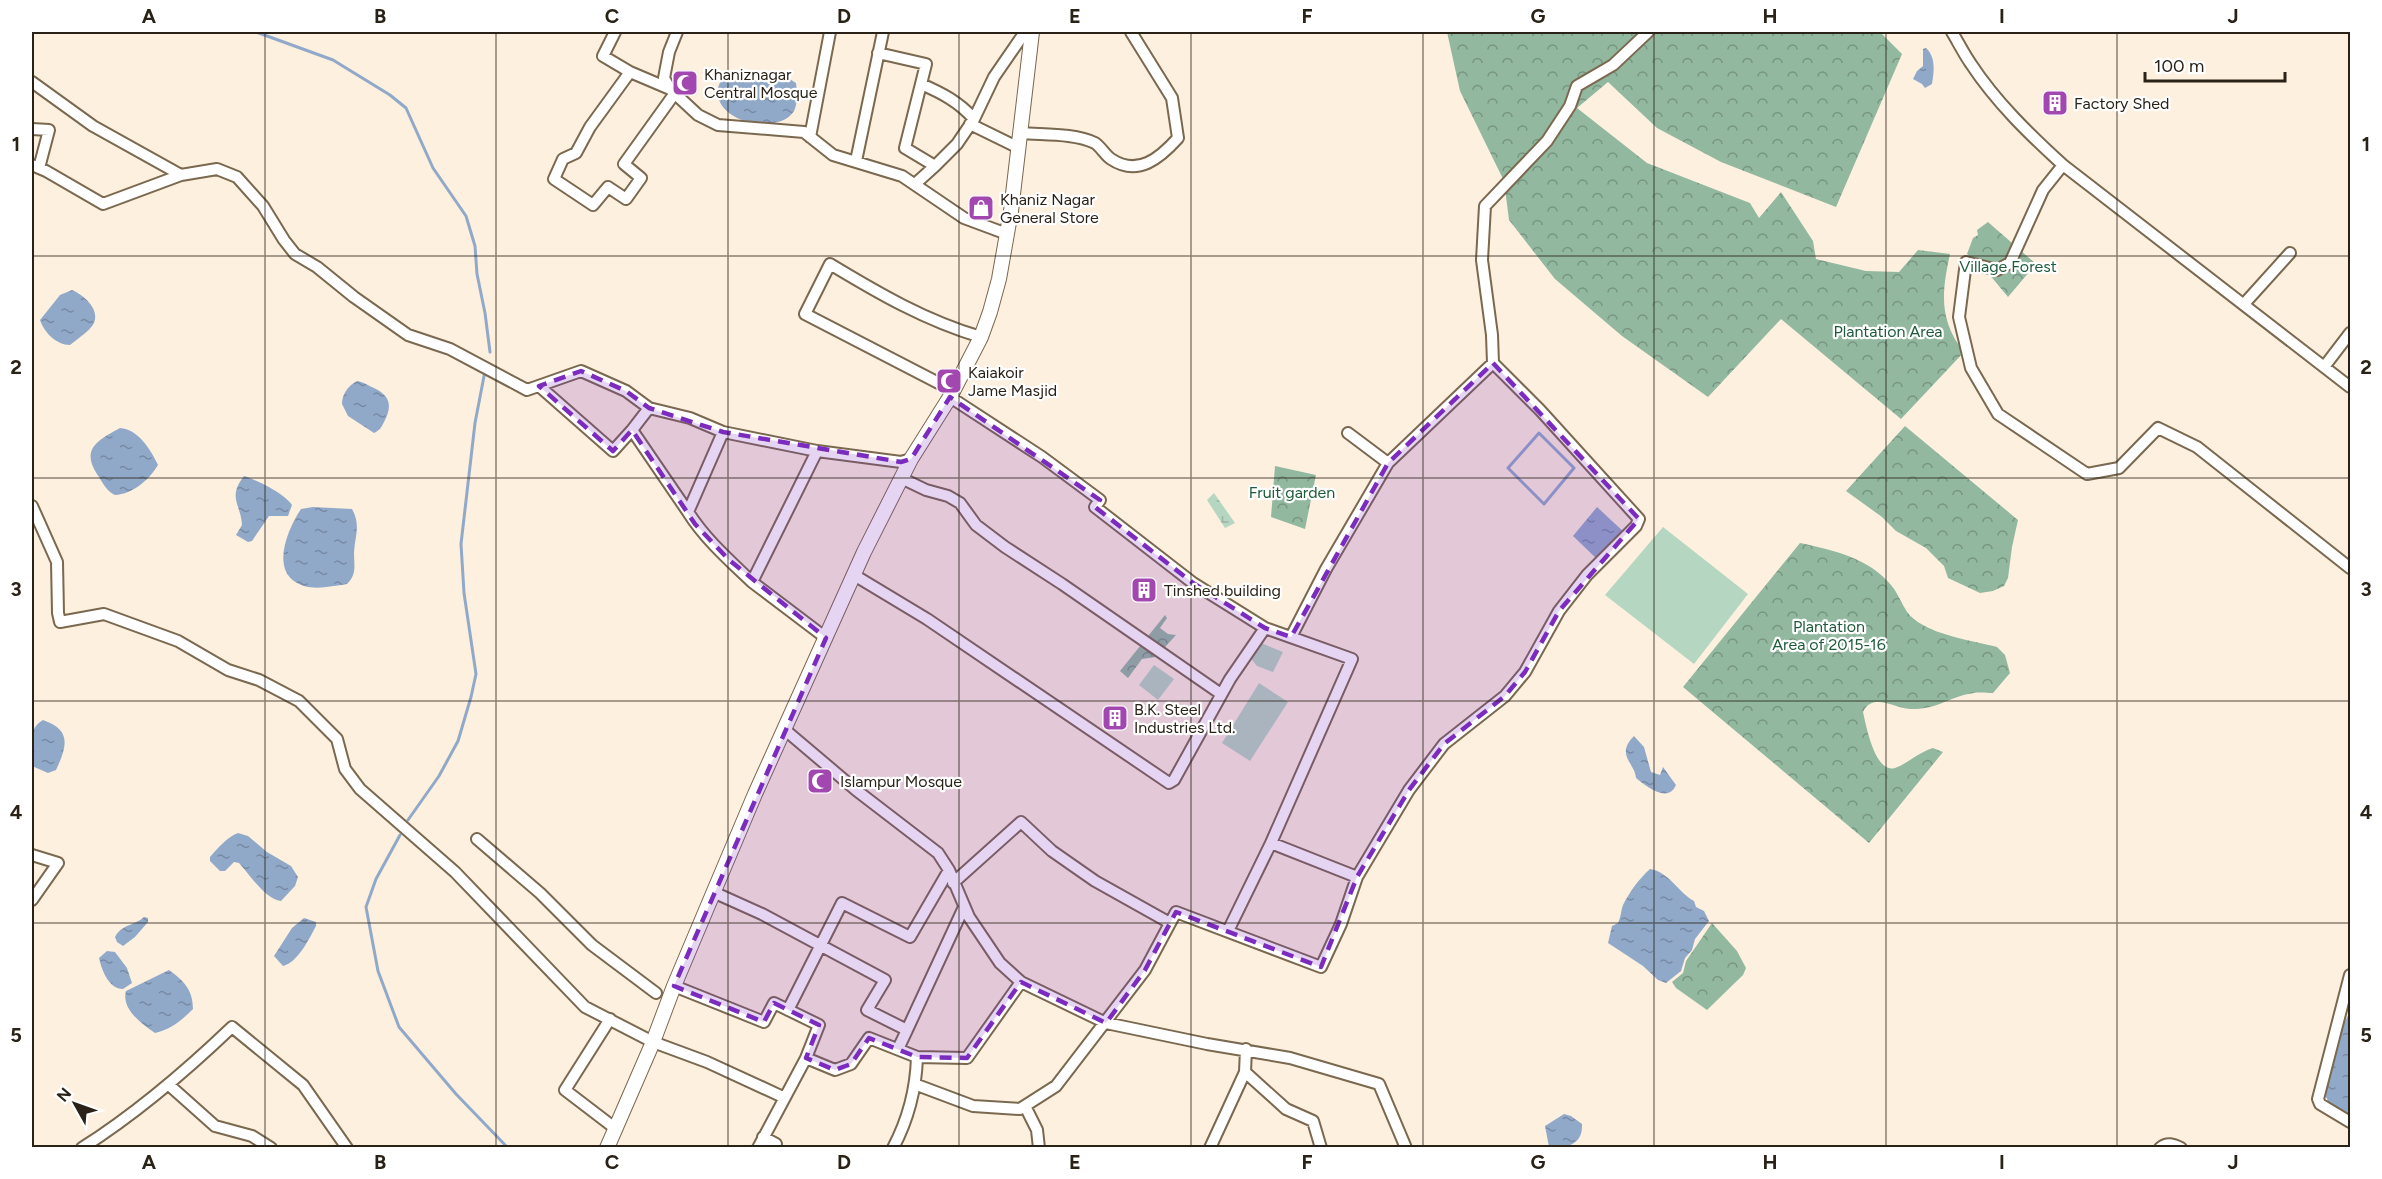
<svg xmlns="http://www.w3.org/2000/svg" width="2382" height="1179" font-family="Figtree,sans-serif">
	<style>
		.forest { fill: url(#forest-crowns) }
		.wetland { fill: url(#wetland-marsh) }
		.green { fill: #b5d6c0 }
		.water { fill: url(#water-ripples) }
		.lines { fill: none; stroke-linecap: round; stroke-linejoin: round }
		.stream { stroke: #91a9c9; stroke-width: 3 }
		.minor-casing { stroke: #7a684f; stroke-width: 14 }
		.tertiary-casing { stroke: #7a684f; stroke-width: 16 }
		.minor { stroke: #fff; stroke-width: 10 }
		.tertiary { stroke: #fff; stroke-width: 14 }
		.marked { fill: #7b2cbf; fill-opacity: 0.2; stroke: #7b2cbf; stroke-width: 4.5; stroke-dasharray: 12 8; stroke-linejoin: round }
		.grid { fill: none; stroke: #2a2217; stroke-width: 1.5; stroke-opacity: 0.55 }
		.labels { text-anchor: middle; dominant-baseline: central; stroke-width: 4.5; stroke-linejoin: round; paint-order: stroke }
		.poi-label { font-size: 16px; fill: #2a2217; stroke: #fff; text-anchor: start }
		.park-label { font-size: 16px; fill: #1d5b39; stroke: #fff }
		.neatline { fill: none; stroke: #2a2217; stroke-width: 2 }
		.grid-label { font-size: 20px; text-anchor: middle; font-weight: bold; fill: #2a2217 }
	</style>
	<defs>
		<pattern id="forest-crowns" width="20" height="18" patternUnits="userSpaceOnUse" patternTransform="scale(1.5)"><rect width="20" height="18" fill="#92b89f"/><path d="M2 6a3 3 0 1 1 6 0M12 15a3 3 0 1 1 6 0" fill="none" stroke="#779581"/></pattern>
		<pattern id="wetland-marsh" width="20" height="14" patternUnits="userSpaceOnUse" patternTransform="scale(1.5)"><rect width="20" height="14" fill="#b5d6c0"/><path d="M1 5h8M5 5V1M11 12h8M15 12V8" fill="none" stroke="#9cb7a4"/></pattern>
		<pattern id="water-ripples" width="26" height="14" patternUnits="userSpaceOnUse" patternTransform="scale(1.5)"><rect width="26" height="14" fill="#91a9c9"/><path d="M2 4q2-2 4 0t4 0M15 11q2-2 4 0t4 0" fill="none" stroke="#7789a2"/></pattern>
	</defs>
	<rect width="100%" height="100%" fill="#fdf0df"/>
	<path class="forest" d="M1447 32H1880L1902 54 1836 207 1721 162 1657 128 1608 82 1577 108 1647 163 1750 203 1759 218 1781 192 1813 241 1816 259 1866 271 1899 272 1918 250 1950 254C1942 291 1938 320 1964 352L1901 419 1781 319 1708 397 1622 336 1555 279 1509 220 1504 181 1460 91Z
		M1988 222 2036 264 2008 297 1984 268 1967 254 1973 238 1978 235 1977 230Z
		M1905 426 2018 520 2012 547 2008 578 2004 586 1993 591 1980 593 1948 578 1944 566 1926 548 1896 531 1882 517 1846 491Z
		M1275 466 1316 475 1305 529 1271 517Z
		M1800 543C1833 550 1869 558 1891 585 1900 595 1903 611 1914 619 1933 635 1973 641 1997 647L2005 655 2010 673 1993 693C1987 693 1980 692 1974 693 1950 696 1938 710 1910 709 1894 708 1872 692 1863 712 1866 725 1875 774 1895 768 1907 764 1917 753 1933 748L1943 752 1869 843 1683 687Z
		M1165 615 1167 618 1160 628 1168 634 1176 635 1156 657 1142 659 1128 678 1120 671Z
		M1712 923 1737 951 1746 968 1743 975 1707 1010 1676 988 1672 982 1683 973 1686 961Z"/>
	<path class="wetland" d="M1214 493 1235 523 1225 528 1207 500Z"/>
	<path class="green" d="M1663 527 1748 594 1694 664 1605 595Z
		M1256 641 1283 652 1273 672 1257 666 1252 660Z
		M1154 665 1174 679 1158 700 1139 685Z
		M1259 683 1288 702 1250 761 1222 743Z"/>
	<path class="water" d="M1926 48C1936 57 1934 71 1932 84L1925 88 1922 84 1913 79 1917 71 1923 66V49Z
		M770 72 785 76 796 83C797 92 798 103 794 111 780 135 715 124 718 90 718 86 720 81 724 79 735 71 757 73 770 72Z
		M72 290C83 295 100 308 94 323 90 331 77 339 70 345 56 345 44 332 40 320L60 295Z
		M357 381C364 382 369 386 376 389 391 397 392 407 384 422 381 428 380 430 374 433L348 416 342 404C342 394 348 386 357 381Z
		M120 428C138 429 151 450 158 465 149 480 133 494 115 495 107 491 104 485 99 477 80 450 96 441 120 428Z
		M244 476C257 480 285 494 292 505L288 516H269L252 541 248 542 236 535 242 525C241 504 227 498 244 476Z
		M313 507 352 509C361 525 355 536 354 552 354 566 357 574 347 584 333 586 317 590 304 586 268 575 287 530 301 509Z
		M1597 507 1626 534 1599 561 1573 536Z
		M43 720C72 730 67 746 56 770L48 773 32 766C31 751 27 728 43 720Z
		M1634 736 1644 747 1651 772 1660 775 1663 767 1676 785C1668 804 1646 786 1636 778 1635 763 1615 755 1634 736Z
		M238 833 248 836 267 852 291 866 298 877 295 886 281 901C265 899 250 875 239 863L234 862 225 871H220L210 861V857C218 848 227 837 238 833Z
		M1650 869C1669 872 1678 892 1694 901L1696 907 1704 911 1709 921 1695 939 1692 950 1685 958 1681 971 1666 983 1658 980 1643 966 1608 943 1612 926 1618 923C1621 917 1621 910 1623 905 1630 891 1639 879 1650 869Z
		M144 917 148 918V922L135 937 123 946 117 942 115 937C122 924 134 926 144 917Z
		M304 918 316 922V926C309 939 298 962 283 966L274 956 292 928Z
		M107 951 115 952 127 968 132 983 123 989C109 989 102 971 99 958Z
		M169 970C184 981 193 990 193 1009 181 1021 171 1029 155 1033 142 1024 121 1009 126 991Z
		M2350 1013V1118C2342 1113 2330 1107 2326 1097 2321 1085 2341 1023 2350 1013Z
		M1564 1114 1571 1116 1582 1124C1583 1146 1566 1148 1549 1147L1545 1126Z"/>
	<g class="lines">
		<path class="stream" d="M256 32 333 60 390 95 406 108 433 168 466 216 475 246 477 274 485 313 490 352
			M1539 433 1574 468 1544 504 1508 468Z
			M408 820 439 776 458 741 471 697 476 674 464 593 461 544 475 423 485 371
			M400 835 376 879 366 907 378 971 399 1027 456 1094 508 1148"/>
		<g class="minor-casing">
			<path id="minor" d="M615 32 603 56 630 72
				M677 32 669 52 664 78 670 89 698 115 718 125 804 132 833 155 902 176 964 218 1007 234
				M1952 32C1958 42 1964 54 1971 64 1996 102 2029 134 2063 165L2350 387
				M878 53 926 64 905 148 935 166 915 184
				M32 82 93 126 181 175
				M921 84C942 93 959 102 974 119
				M670 89 630 72 590 127 576 153 563 159 554 179 593 205 608 187 626 199 641 178 624 164 675 93
				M970 124 1019 148
				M32 129 49 130 39 168
				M1021 133C1044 135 1074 133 1095 143 1101 147 1105 155 1111 159 1138 177 1160 158 1178 138L1172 98 1131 32
				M810 137 830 32
				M856 161 883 32
				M32 165 46 171 103 204 181 175 217 169 237 177 263 206 284 240 295 254 317 267 354 297 408 335 450 349 527 390 581 371 626 391 649 408 690 418 723 432 817 451 901 462 911 459
				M2063 165 2043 190 2010 263 1997 270 1966 262 1959 317 1971 368 1998 414 2087 474 2119 468 2158 428 2197 447 2350 568
				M935 166 957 144 974 119 994 77 1025 32
				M2244 304 2290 253
				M2324 367 2350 333
				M539 386 613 451 632 430
				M954 391 805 314 830 264C878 293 926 321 981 337
				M649 408 632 430 688 512
				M723 432 688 512C705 539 729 560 752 582
				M817 451 752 582 826 638
				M1388 463 1493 363
				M901 478 926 490 948 496 960 503 976 525 1005 547 1062 584 1221 694
				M32 506 57 562 58 613 60 622 104 614 178 641 228 670 259 680 299 701 337 739 345 769 360 789 455 872 585 1007 653 1042 707 1062 783 1097
				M854 575 927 619 1169 783 1174 780 1230 679 1265 628 1193 583 1095 507 1100 500 1042 457 950 397
				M1265 628 1352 659 1271 843
				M1291 637 1326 569 1388 463 1348 433
				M784 729 856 790 938 853 949 870 969 917 1000 963 1021 982
				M477 839 540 893 592 945 656 993
				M32 855 58 863 32 900
				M953 883 1021 822 1052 851 1095 881 1170 923
				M713 892 762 914 885 980 867 1010 907 1030 898 1049
				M1228 931 1271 843 1357 877
				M2350 975 2318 1099 2320 1104 2350 1122
				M674 986 764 1022 774 1003 819 1025 806 1058 758 1148
				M788 1010 842 903 910 937 949 870
				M610 1019 565 1090 616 1129
				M907 1030 964 907
				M1246 1049 1245 1072 1286 1109 1313 1121 1321 1148
				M806 1058 835 1070 851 1064 869 1038 917 1057 967 1058 1021 982 1106 1023 1207 1044 1290 1058 1379 1084 1406 1148
				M169 1085 215 1126 252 1136 271 1148
				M917 1085 973 1106 1020 1109 1056 1086 1145 970 1176 912 1321 967 1341 924 1357 877 1409 790 1444 744 1505 696 1525 672 1559 611 1587 575 1636 526 1639 519 1540 410 1493 363 1492 335 1482 260 1485 206 1547 141 1570 106 1577 86 1613 65 1648 32
				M1025 1106 1037 1130 1039 1148
				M763 1137 776 1144 774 1148
				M82 1148C137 1113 185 1072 232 1027L303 1085 347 1148
				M893 1148C909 1118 916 1090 917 1057
				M1210 1148 1245 1072
				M2160 1148C2167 1142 2173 1144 2181 1148"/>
		</g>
		<g class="tertiary-casing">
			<path id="tertiary" d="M607 1148 653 1042 674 986 755 794 864 552 911 459 950 397 981 337 990 312 999 279 1011 211 1032 32"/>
		</g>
		<use href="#minor" class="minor"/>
		<use href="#tertiary" class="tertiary"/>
	</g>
	<path class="marked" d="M1493 363 1639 519 1559 611 1525 672 1505 696 1444 744 1409 790 1357 877 1321 967 1176 912 1145 970 1106 1023 1021 982 967 1058 917 1057 869 1038 851 1064 835 1070 806 1058 819 1025 774 1003 764 1022 674 986 826 638 729 560 695 524 632 430 613 451 539 386 581 371 626 391 649 408 723 432 901 462 911 459 950 397 1100 500 1095 507 1193 583 1265 628 1291 637 1388 463Z"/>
	<path class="grid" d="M265 32V1148M496 32V1148M728 32V1148M959 32V1148M1191 32V1148M1423 32V1148M1654 32V1148M1886 32V1148M2117 32V1148M32 256H2350M32 478H2350M32 701H2350M32 923H2350"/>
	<defs>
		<g id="mosque-square" transform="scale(1.35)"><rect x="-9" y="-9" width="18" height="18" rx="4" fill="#a246b0" stroke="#fff"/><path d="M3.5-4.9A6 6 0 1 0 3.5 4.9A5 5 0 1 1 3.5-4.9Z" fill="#fff"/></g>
		<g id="building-square" transform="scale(1.35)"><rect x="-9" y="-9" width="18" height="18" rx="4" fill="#a246b0" stroke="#fff"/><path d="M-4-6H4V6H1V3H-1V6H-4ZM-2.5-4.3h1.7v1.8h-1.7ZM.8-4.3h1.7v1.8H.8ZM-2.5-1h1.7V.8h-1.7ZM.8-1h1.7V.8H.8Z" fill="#fff"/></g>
		<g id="shop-square" transform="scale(1.35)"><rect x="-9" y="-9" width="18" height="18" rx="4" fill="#a246b0" stroke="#fff"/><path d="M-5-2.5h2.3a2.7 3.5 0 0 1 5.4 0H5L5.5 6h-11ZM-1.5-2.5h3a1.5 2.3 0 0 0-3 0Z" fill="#fff"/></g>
	</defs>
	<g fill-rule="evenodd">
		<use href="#mosque-square" x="685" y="83"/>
		<use href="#building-square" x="2055" y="103"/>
		<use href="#shop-square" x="981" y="208"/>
		<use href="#mosque-square" x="949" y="381"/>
		<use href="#building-square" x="1144" y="590"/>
		<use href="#building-square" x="1115" y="718"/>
		<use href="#mosque-square" x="820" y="781"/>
	</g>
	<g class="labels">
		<g class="poi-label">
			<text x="704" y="74">Khaniznagar<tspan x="704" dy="18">Central Mosque</tspan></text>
			<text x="2074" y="103">Factory Shed</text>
			<text x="1000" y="199">Khaniz Nagar<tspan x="1000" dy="18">General Store</tspan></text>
			<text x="968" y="372">Kaiakoir<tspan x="968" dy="18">Jame Masjid</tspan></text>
			<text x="1164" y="590">Tinshed building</text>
			<text x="1134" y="709">B.K. Steel<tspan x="1134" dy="18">Industries Ltd.</tspan></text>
			<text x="840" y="781">Islampur Mosque</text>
		</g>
		<g class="park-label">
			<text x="2008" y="266">Village Forest</text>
			<text x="1888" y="331">Plantation Area</text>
			<text x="1292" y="492">Fruit garden</text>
			<text x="1829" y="626">Plantation<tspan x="1829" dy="18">Area of 2015-16</tspan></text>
		</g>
	</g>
	<rect width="2382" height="1179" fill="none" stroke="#ffffff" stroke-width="66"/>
	<g transform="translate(75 1104) rotate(310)" stroke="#ffffff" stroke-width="4.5" paint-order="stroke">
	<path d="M0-4.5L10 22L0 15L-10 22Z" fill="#2a2217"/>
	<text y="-9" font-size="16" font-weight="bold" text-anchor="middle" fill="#2a2217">N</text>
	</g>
	<path d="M2145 72v9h140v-9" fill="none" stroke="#2a2217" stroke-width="3"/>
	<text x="2154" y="72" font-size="18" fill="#2a2217" stroke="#ffffff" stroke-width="4.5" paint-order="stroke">100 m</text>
	<rect x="33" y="33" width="2316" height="1113" class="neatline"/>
	<g class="grid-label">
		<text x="149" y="23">A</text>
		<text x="380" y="23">B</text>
		<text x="612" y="23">C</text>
		<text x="844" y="23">D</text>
		<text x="1075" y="23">E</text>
		<text x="1307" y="23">F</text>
		<text x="1538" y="23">G</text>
		<text x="1770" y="23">H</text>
		<text x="2002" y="23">I</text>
		<text x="2233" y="23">J</text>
		<text x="16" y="151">1</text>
		<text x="2366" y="151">1</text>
		<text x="16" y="374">2</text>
		<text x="2366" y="374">2</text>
		<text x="16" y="596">3</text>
		<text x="2366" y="596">3</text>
		<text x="16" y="819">4</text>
		<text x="2366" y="819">4</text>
		<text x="16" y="1042">5</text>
		<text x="2366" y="1042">5</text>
		<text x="149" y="1169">A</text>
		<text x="380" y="1169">B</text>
		<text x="612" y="1169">C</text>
		<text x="844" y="1169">D</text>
		<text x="1075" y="1169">E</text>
		<text x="1307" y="1169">F</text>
		<text x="1538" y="1169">G</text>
		<text x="1770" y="1169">H</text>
		<text x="2002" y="1169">I</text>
		<text x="2233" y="1169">J</text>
	</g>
</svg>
